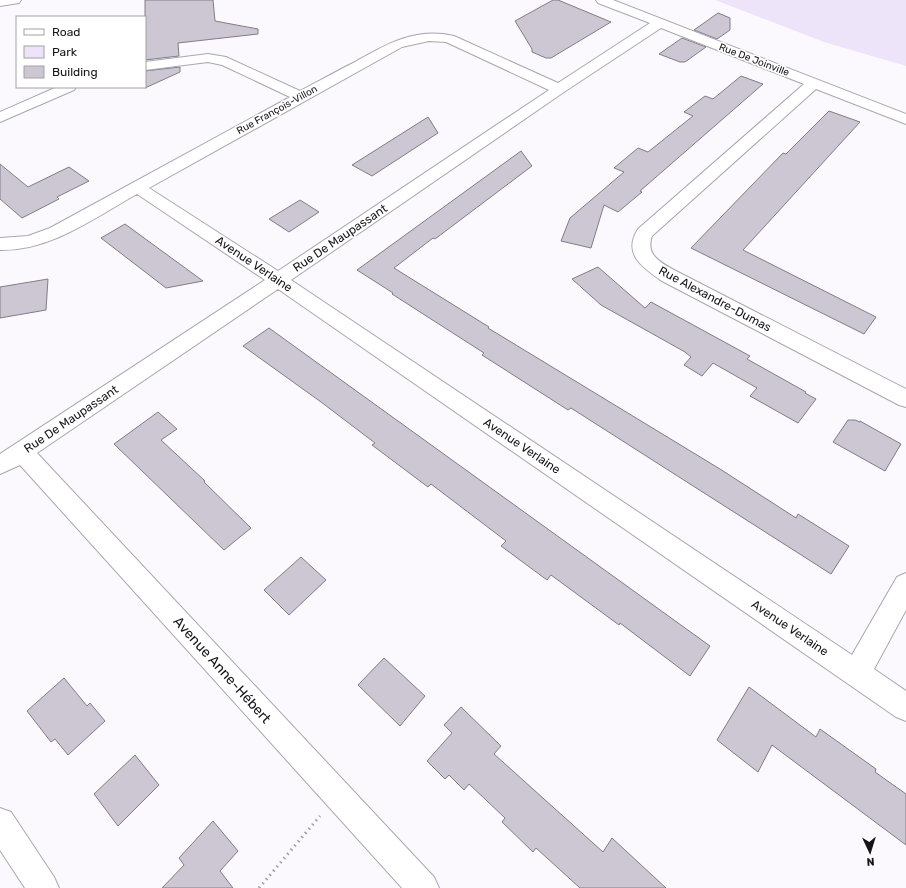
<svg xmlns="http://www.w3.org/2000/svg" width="906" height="888" font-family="Rubik,sans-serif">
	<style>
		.green { fill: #eee4fa }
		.building { fill: #cdc7d3; stroke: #817c87 }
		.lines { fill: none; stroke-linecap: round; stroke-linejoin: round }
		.minor-casing { stroke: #aaa5b0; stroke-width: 2 }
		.path { stroke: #9f9ca1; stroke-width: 3; stroke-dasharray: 1.5 4; stroke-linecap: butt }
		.minor { fill: #fff; fill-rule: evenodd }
		.labels { text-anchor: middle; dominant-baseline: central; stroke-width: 3.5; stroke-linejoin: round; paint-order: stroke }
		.far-street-label { font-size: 10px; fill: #161418; stroke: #fff }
		.street-label { font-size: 12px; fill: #161418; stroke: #fff }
		.near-street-label { font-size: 14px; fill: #161418; stroke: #fff }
	</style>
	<rect width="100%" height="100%" fill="#fcf9fe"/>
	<path class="green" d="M715 0H906V66L824 42Z"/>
	<path class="building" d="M145 0H213L215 21 258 29V34L178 43 179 56 145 60Z
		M553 0H558L611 22 551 58H546L532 52V49L515 21Z
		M718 13 730 18V30L717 39 694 30Z
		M682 38 706 47 685 62H680L659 54Z
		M180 67V72L145 88V71Z
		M741 76 763 84 640 191 642 192 618 212 604 205 591 248 561 241 570 218 624 172 614 168 638 148 648 152 693 116 684 112 705 96 713 99Z
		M829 111 860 122 743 250 876 317 864 334 691 248 783 153 786 154Z
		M428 117 438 133 372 176 352 165Z
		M521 151 532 166 435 239 433 238 394 268 489 327 488 328 720 469 796 518 798 514 849 546 831 574 571 408 568 410 482 355 484 353 392 294 393 293 357 270Z
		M0 164 28 187 69 167 89 181 57 197 59 199 22 218 0 199Z
		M300 200 319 212 289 232 269 219Z
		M125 224 203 281 166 288 101 238Z
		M598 267 645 308 651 302 750 356 747 359 806 392 805 393 816 399 798 423 750 396 757 388 713 363 702 376 684 365 691 357 685 352 601 305 572 279Z
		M48 279 46 310 0 318V287Z
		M269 328 710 646 690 676 620 623 619 625 551 575 547 580 501 546 506 541 431 484 428 487 372 445 375 443 321 402 243 346Z
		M158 412 177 429 161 440 205 481 204 482 251 528 224 550 114 444Z
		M848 420H855L860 422V421L901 444 885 471 833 442Z
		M301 557 326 580 289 615 264 590Z
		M384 658 425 696 400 726 358 685Z
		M64 678 87 706 90 703 105 721 68 755 55 739 51 742 27 711Z
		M749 687 816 737 820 729 876 769 875 772 906 794V845L772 745 758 772 717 740Z
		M461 707 501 746 494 754 603 852 612 838 666 888H580L536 848 533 852 502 822 505 818 469 784 464 790 449 775 445 779 427 761 452 733 444 725Z
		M135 755 159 785 118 826 94 794Z
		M213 821 238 851 220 871 233 888H162L184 865 179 858Z"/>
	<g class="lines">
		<g class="minor-casing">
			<path id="minor" d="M0 0H21L19 3 0 6Z
				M596 0H613L906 114V124L816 89 652 236C645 255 661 263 676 271L906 389V407L899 405 662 281C643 268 622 254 638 229L804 84 661 28 564 92 291 280 852 655 897 577 906 573V610L874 669 906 691V721L896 717 278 289 37 453 434 877 439 888H402L20 465 0 474V454L265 280 137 194C94 218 51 251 0 250V238L28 236 50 228 290 97 222 65 208 62 145 70V62L208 54 226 57 300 91C319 81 337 71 355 62 387 44 415 27 454 36L558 83 650 23 598 3ZM429 41 446 42 549 90 278 271 149 188 402 47Z
				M57 87H76L74 90 0 122V112Z
				M0 808 11 812 54 877 59 888H25L0 850Z"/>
		</g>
		<path class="path" d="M259 888 320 816"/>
		<use href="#minor" class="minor"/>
	</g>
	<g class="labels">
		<g class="far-street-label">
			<text transform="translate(754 60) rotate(21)">Rue De Joinville</text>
			<text transform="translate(277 110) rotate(-29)">Rue François-Villon</text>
		</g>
		<g class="street-label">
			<text transform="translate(340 238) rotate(-34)">Rue De Maupassant</text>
			<text transform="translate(254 264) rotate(34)">Avenue Verlaine</text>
			<text transform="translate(715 299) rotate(28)">Rue Alexandre-Dumas</text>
			<text transform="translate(71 419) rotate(-34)">Rue De Maupassant</text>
			<text transform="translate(522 446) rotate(34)">Avenue Verlaine</text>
			<text transform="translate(790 628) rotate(34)">Avenue Verlaine</text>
		</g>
		<g class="near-street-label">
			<text transform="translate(222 670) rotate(48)">Avenue Anne-Hébert</text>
		</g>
	</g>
	<rect x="16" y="16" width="130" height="72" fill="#ffffff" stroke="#a2a1a3"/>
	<rect x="24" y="29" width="20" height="6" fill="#ffffff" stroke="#a2a1a3"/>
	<text x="52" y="36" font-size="12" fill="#161418">Road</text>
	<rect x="24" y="46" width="20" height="12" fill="#eee4fa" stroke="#a2a1a3"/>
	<text x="52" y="56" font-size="12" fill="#161418">Park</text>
	<rect x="24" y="66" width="20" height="12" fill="#cdc7d3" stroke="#a2a1a3"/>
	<text x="52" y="76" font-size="12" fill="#161418">Building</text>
	<g transform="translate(870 852) rotate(176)" stroke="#ffffff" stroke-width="3" paint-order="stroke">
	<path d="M0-3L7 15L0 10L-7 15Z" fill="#161418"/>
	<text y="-6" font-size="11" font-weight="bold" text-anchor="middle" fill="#161418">N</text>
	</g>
</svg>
